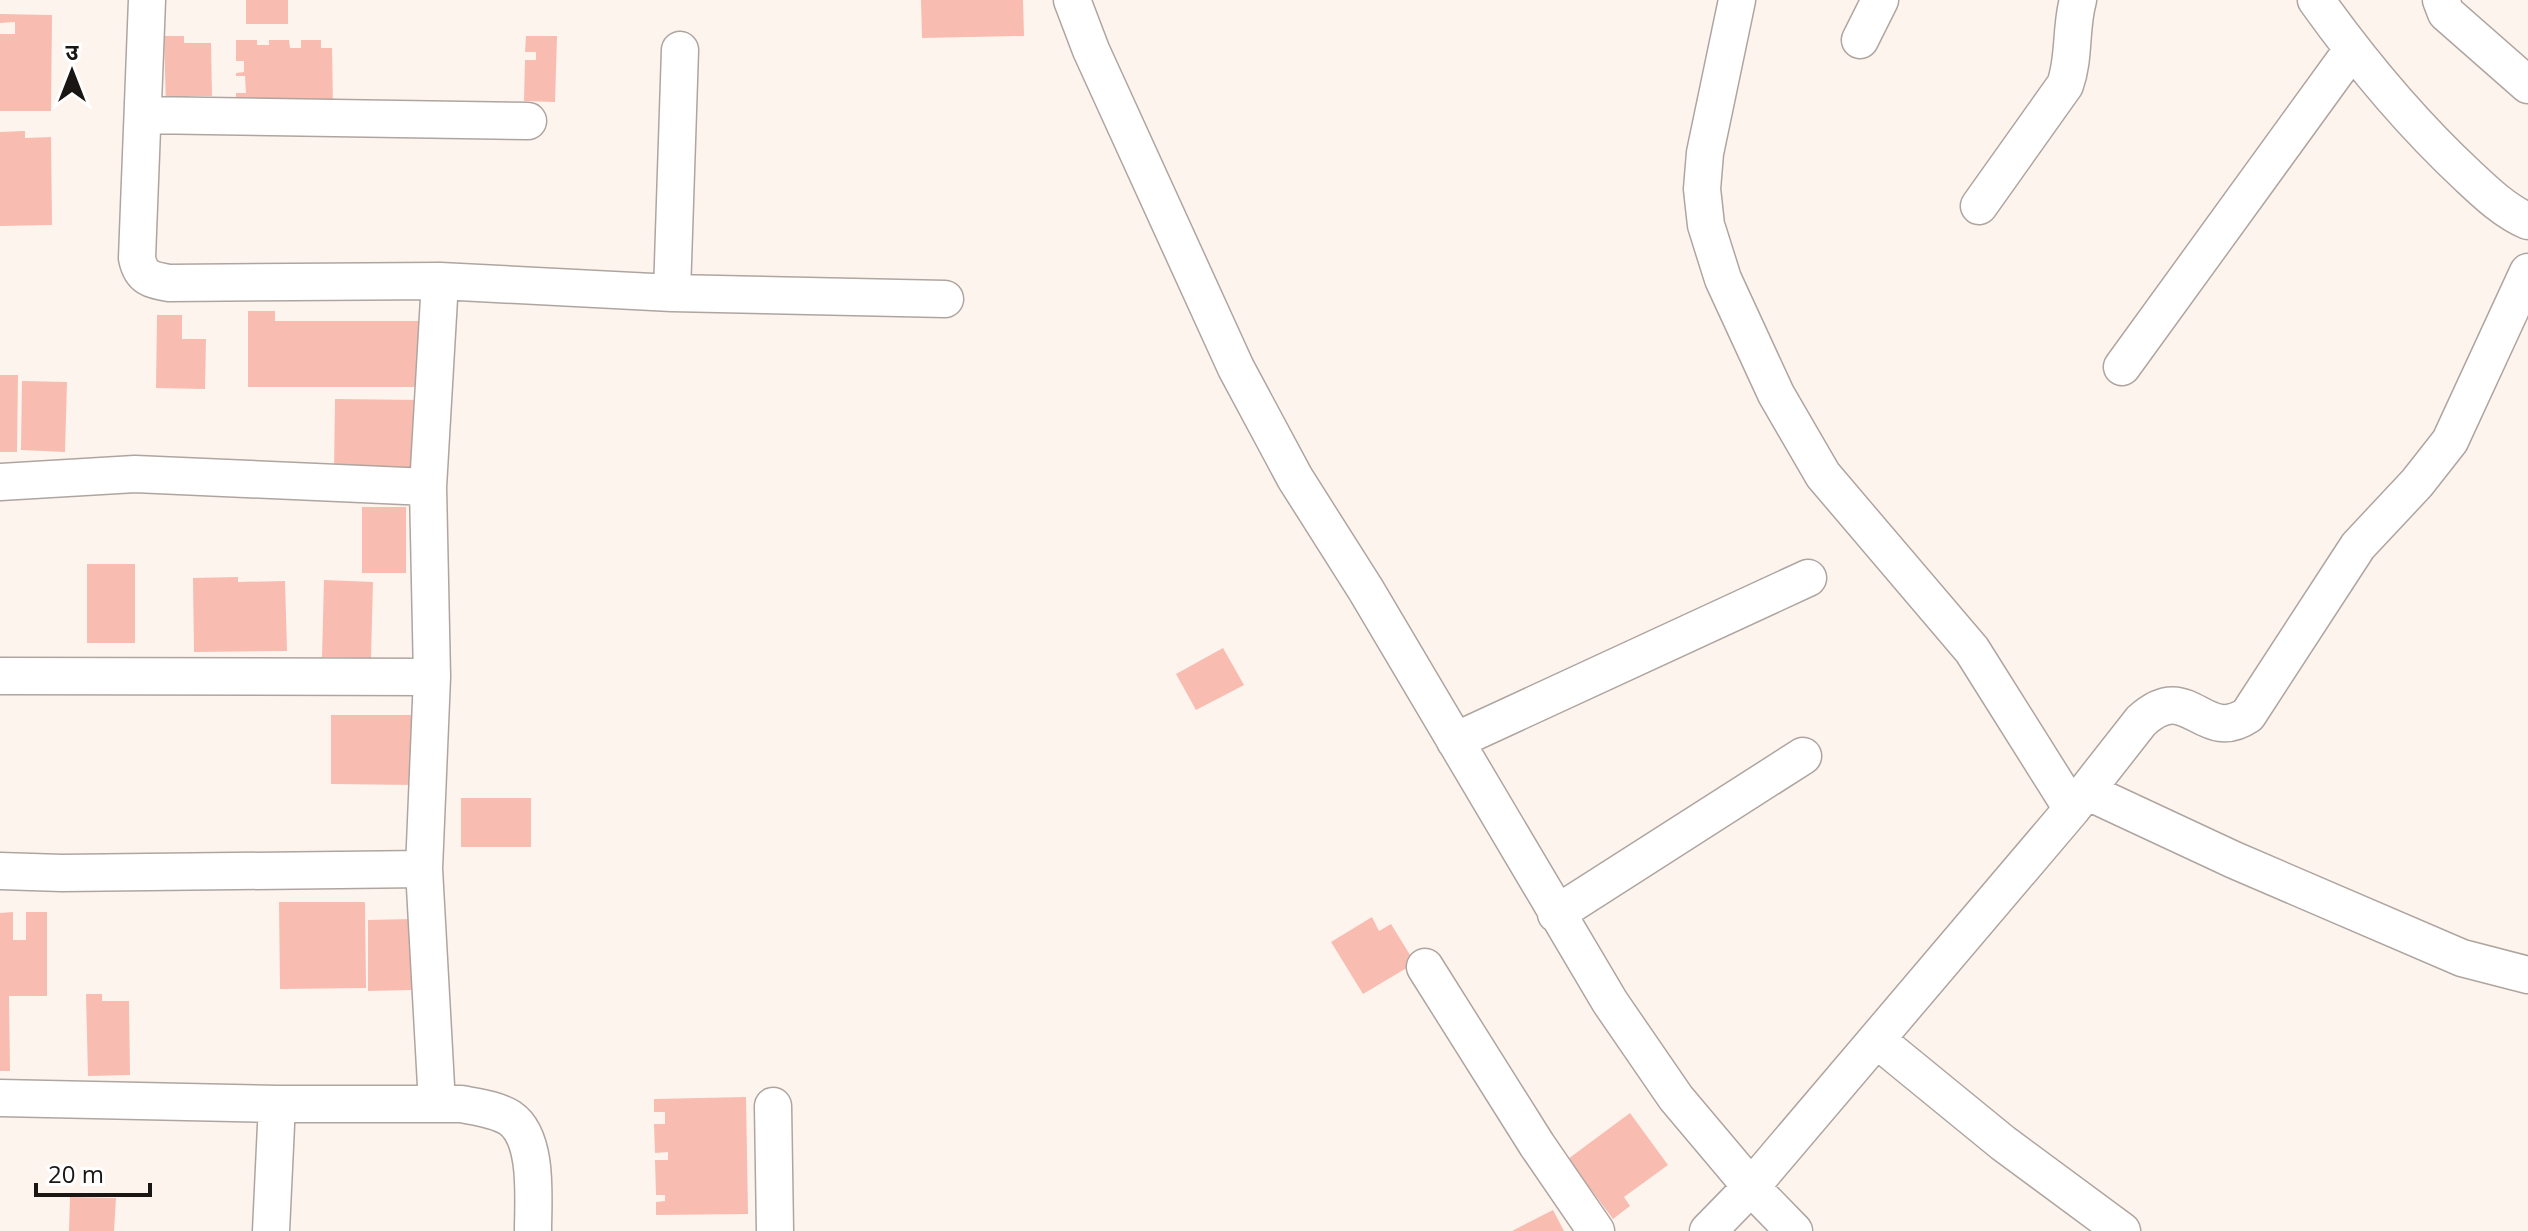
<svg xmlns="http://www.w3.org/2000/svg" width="2528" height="1231" font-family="'Open Sans','Noto Sans Devanagari',sans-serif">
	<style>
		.building { fill: #f8bcb1 }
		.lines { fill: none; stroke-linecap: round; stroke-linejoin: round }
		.minor-casing { stroke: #afa5a0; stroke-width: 39 }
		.minor { stroke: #fff; stroke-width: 36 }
	</style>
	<rect width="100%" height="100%" fill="#fef4ee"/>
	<path class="building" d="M246 0H288V24H246Z
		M921 0H1023L1024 36 922 38Z
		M0 14 52 15 51 111H0V34H15V22L0 23Z
		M164 36H184V43H211L212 96H189V106L166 107Z
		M526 36H557L555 102 524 101 525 60H536V52H525Z
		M236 40H257V45H269V40H289L290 48H301V40H321V48H332L333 106H236V93H246L245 76H236V73L244 72V61H236Z
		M25 131V138L51 137 52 225 0 226V132Z
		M248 311H275V321H426V387H248Z
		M157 315H182V339H206L205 389 156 388Z
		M0 375H18L17 452H0Z
		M22 381 67 382 65 452 21 450Z
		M335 399 422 400V473H334Z
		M362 507H406V573H362Z
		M87 564H135V643H87Z
		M238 577V582L285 581 287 651 194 652 193 578Z
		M324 580 373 582 371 658 322 657Z
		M1223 648 1244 685 1196 710 1176 674Z
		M331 715H417L416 785 331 784Z
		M461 798H531V847H461Z
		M279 902H365L366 988 280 989Z
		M13 912V940H26V912H47V996H9L10 1071H0V913Z
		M1372 917 1379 931 1391 924 1415 963 1363 994 1331 942Z
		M411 919 412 990 368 991V920Z
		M86 994H102V1001H129L130 1075 88 1076Z
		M746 1097 748 1214 656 1215V1202L665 1201V1195H656L655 1160H668V1152L655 1153 654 1124H665V1112H654V1099Z
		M1630 1113 1668 1165 1624 1197 1630 1206 1613 1219 1568 1159Z
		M70 1197 116 1198 114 1231H69Z
		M1553 1210 1564 1231H1512Z"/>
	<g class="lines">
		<g class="minor-casing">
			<path id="minor" d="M147 0 137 258C141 278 151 280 169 283L440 281
				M1072 0 1091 50 1236 368 1295 478 1366 590 1610 1002 1676 1098 1751 1187 1708 1231
				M1737 0 1705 153 1702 189 1706 225 1723 279 1776 394 1823 475 1972 650 2072 809
				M2316 0C2361 63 2412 124 2469 177 2486 193 2506 212 2528 221
				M2441 0 2446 13 2528 85
				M1860 40 1880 0
				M144 115 528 121
				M1979 206 2065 85C2075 57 2070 29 2078 0
				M672 293 680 50
				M2122 367 2352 50
				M0 482 135 474 428 487
				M0 676 432 677
				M1455 741 1808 578
				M2086 791 2234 860 2462 958 2528 975
				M0 871 62 873 424 869
				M1556 914 1803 756
				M1425 967 1537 1145 1596 1231
				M1877 1040 2003 1143 2122 1231
				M0 1098 277 1104H461C477 1107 496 1109 510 1118 539 1138 533 1199 533 1231
				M437 1104 424 869 432 677 428 487 440 281 672 293 945 299
				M773 1106 775 1231
				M271 1231 277 1104
				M1794 1231 1751 1187 2072 809 2141 721C2189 676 2202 746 2248 715L2358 546 2417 483 2450 441 2528 272"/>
		</g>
		<use href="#minor" class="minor"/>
	</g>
	<g transform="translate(72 72)" stroke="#ffffff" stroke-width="6" paint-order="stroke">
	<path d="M0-6L14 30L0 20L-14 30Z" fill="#191614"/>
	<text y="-12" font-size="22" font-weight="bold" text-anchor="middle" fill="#191614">उ</text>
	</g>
	<path d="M36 1183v12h114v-12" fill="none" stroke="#191614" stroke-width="4"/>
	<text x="48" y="1183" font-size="24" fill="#191614" stroke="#ffffff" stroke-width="6" paint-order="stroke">20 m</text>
</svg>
